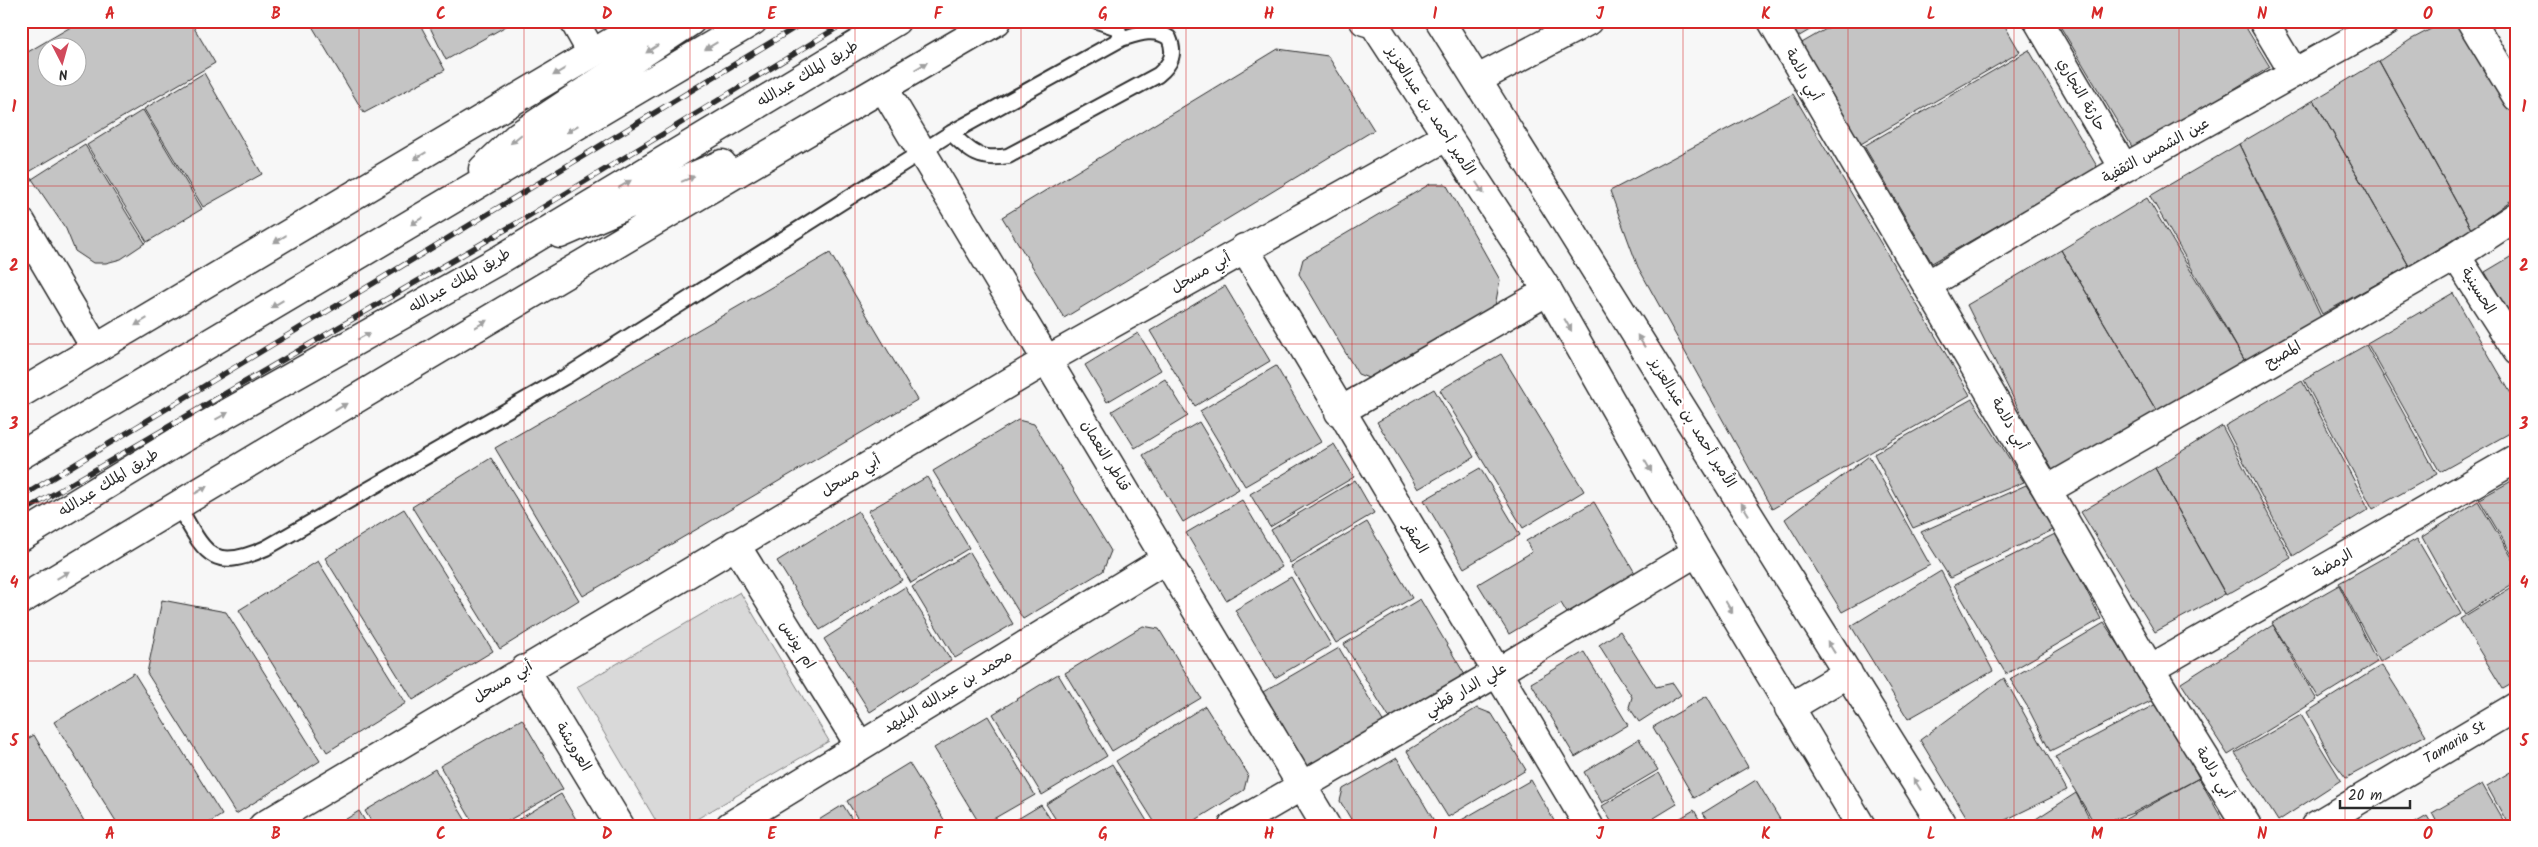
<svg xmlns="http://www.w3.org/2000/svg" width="2538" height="847" font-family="Kalam,'Playpen Sans Arabic',sans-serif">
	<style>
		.green { fill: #d9d9d9; stroke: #828282 }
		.building { fill: #c4c4c4; stroke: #2b2b2b; fill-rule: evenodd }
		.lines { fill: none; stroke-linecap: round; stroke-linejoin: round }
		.lane-casing { stroke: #2b2b2b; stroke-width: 18 }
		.street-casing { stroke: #2b2b2b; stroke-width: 31 }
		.secondary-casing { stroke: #2b2b2b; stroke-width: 31 }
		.highway-casing { stroke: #2b2b2b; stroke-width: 31 }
		.lane { stroke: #fff; stroke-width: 14 }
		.street { stroke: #fff; stroke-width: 28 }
		.secondary { stroke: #fff; stroke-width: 28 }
		.highway { stroke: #fff; stroke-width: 28 }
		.rail-casing { stroke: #2b2b2b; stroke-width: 5.5 }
		.rail { stroke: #fff; stroke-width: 4; stroke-dasharray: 11; stroke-linecap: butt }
		.oneway { fill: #a0a0a0 }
		.grid { fill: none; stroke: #d62828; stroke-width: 1; stroke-opacity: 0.55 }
		.labels { text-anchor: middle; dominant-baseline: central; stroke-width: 4.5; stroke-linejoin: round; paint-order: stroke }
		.street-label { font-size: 15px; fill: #2b2b2b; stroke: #fff }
		.neatline { fill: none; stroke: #d62828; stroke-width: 2 }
		.grid-label { font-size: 16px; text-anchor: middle; font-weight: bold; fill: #d62828 }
	</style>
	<rect width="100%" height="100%" fill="#f7f7f7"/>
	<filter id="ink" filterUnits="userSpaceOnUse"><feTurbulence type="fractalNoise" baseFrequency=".02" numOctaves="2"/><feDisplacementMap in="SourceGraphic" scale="10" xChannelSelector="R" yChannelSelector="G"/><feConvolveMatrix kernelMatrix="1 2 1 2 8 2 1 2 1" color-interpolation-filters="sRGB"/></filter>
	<g filter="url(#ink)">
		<path class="green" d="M740 592 829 741 685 826H659L577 687Z"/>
		<path class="building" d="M81 21H190L215 63 29 172 21 159V56ZM48 48H78V78H48Z
			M309 21H418L445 70 364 113Z
			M427 21H515L446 60Z
			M1786 21H1825L1796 38Z
			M1840 21H2002L2020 52 1859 145 1800 44Z
			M2057 21H2242L2270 67 2134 150Z
			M2446 21H2463L2517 118V196L2471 229 2379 61 2410 40Z
			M1278 49 1328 56 1374 130 1064 318 1002 217Z
			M2029 50 2098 168 1932 263 1864 146Z
			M2379 61 2471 229 2409 266 2314 100Z
			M204 73 262 174 203 207 144 109Z
			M1793 94 1970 395 1772 509 1638 267 1610 191Z
			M2314 100 2409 266 2322 314 2239 144Z
			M143 110 202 209 147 242 87 145Z
			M2239 144 2321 317 2245 361 2150 196Z
			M85 145 145 243 121 259 106 263H93L75 251 66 229 32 179Z
			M1430 184H1446L1500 280 1495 306 1371 379 1358 374 1299 274 1303 259Z
			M2147 198 2245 361 2159 415 2061 250Z
			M2061 250 2159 415 2051 474 1967 305Z
			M830 253 917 400 583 596 495 448Z
			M2517 253V327L2485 272Z
			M1225 286 1270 361 1195 406 1150 331Z
			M2453 293 2517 404V429L2440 472 2367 343Z
			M1138 333 1161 370 1107 402 1085 365Z
			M2366 345 2437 474 2373 509 2304 380Z
			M1501 354 1584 491 1523 528 1440 390Z
			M1276 366 1321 442 1245 486 1200 411Z
			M1165 379 1188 416 1135 448 1112 411Z
			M2302 381 2369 509 2293 556 2225 426Z
			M1434 389 1474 457 1418 489 1377 422Z
			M1972 399 2024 482 1913 528 1874 454Z
			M1018 420 1034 424 1111 551 1103 571 1023 619 933 471Z
			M1199 422 1239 489 1183 522 1143 455Z
			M2222 426 2291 558 2226 595 2155 468Z
			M1334 444 1354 477 1270 527 1250 494Z
			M1869 456 1930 565 1842 612 1785 519Z
			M491 458 579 600 500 649 412 507Z
			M1480 468 1520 535 1464 568 1424 500Z
			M2155 468 2225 594 2155 632 2081 512Z
			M927 477 969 548 911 583 868 511Z
			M2517 478V563L2479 499Z
			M1355 480 1374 513 1290 563 1271 530Z
			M2026 485 2055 529 1950 578 1921 532Z
			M1242 500 1282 567 1226 600 1186 533Z
			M2478 501 2517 566V581L2465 614 2422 537Z
			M1594 502 1635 573 1567 613 1561 603 1509 634 1478 584 1532 552 1526 541Z
			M404 509 493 651 413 700 325 558Z
			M858 511 902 580 820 630 777 561Z
			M1367 522 1412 598 1336 643 1291 567Z
			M2057 533 2101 619 2006 674 1954 585Z
			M2417 539 2461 614 2380 662 2339 583Z
			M970 552 1013 624 955 658 912 587Z
			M318 561 406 703 327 752 239 610Z
			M1941 571 1993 671 1908 719 1851 626Z
			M1291 577 1331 645 1275 678 1235 610Z
			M2517 584V681L2503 689 2460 619Z
			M2339 585 2377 662 2319 698 2272 623Z
			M905 587 951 660 870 712 824 639Z
			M1420 599 1465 675 1390 719 1344 644Z
			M162 600 226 612 320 761 236 814 147 673Z
			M2104 623 2155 699 2050 751 2027 706 2010 679Z
			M2273 625 2317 700 2228 755 2181 683Z
			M1143 626 1159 629 1201 698 1112 751 1065 673Z
			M1620 631 1656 687 1673 683 1681 695 1639 722 1629 707 1632 697 1599 645Z
			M1339 648 1384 723 1308 768 1263 692Z
			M1584 652 1628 725 1575 757 1531 683Z
			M2382 665 2426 735 2346 778 2332 760 2307 712Z
			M134 673 222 815 204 826H119L54 722Z
			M1058 674 1107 756 1042 795 993 714Z
			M2004 678 2067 790 1993 826H1972L1920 740Z
			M1707 696 1748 767 1694 798 1653 727Z
			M2158 703 2199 778 2133 813 2096 826 2055 757Z
			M1205 706 1248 774 1244 790 1186 826H1157L1116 761Z
			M1477 708 1492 714 1526 770 1448 817 1407 751Z
			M2301 715 2341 780 2278 821 2235 753Z
			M988 716 1035 795 981 826 934 748Z
			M522 719 563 789 499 826H475L440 766Z
			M34 735 87 826H21V743Z
			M1639 739 1658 770 1602 803 1584 772Z
			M1397 758 1437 826H1355L1340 801 1343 789Z
			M909 763 948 826H862L847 801Z
			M1112 764 1150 826H1060L1046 804Z
			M2517 768V826H2509L2487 786Z
			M435 769 469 826H374L365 811Z
			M1659 773 1677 804 1641 826H1614L1602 806Z
			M2199 778 2226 826H2113Z
			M1531 780 1557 826H1451Z
			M1756 780 1784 826H1711L1703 813Z
			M2482 784 2506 826H2439L2432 813Z
			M2076 793 2093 826H2025Z
			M561 794 580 826H508Z
			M843 805 856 826H809Z
			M1041 805 1055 826H1006Z
			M1694 810 1703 826H1667Z
			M359 811 368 826H335Z
			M2427 816 2433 826H2410Z"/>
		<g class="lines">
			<g class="lane-casing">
				<path id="lane" d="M1097 21 1118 28 1121 39
					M177 504C204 550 209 574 266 548L565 377 951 133 1121 39C1137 34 1154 27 1169 38 1176 54 1171 64 1158 75L1008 156C980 161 970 152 951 133"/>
			</g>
			<g class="street-casing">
				<path id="street" d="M574 21 592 53
					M1772 21 2047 490 2150 669 2247 826
					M2038 21 2124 168
					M2263 21 2294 73
					M2471 21 2517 97
					M1478 79 1588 21
					M883 87 1326 826
					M21 222 96 349
					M1244 248 1589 826
					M2456 256 2517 351
					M1927 285 2124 168 2387 21
					M1339 412 1548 291
					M2047 490 2456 256 2517 216
					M735 544 860 746
					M525 669 620 826
					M2150 669 2517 458
					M263 826 1047 360 1446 137
					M730 826 1166 559
					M1233 826 1496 673 1697 552
					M2315 826 2517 706"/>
			</g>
			<g class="secondary-casing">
				<path id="secondary" d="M1364 21 1374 24 1548 291 1697 552 1861 826
					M1440 21 1943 826
					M560 234 722 164
					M21 393 647 21
					M21 600C345 404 670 211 997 21
					M1789 708 1848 673"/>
			</g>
			<g class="highway-casing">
				<path id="highway" d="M483 169 518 136 691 21
					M21 455 753 21
					M21 537 180 440 499 260 896 21"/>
			</g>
			<use href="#lane" class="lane"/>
			<use href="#street" class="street"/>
			<use href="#secondary" class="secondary"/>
			<use href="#highway" class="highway"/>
			<g class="rail-casing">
				<path id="rail" d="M21 497 806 21
					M21 513 522 220 848 21"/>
			</g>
			<use href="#rail" class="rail"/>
		</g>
		<defs><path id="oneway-solid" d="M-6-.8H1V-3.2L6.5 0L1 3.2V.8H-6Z" transform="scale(1.25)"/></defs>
		<g class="oneway">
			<use href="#oneway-solid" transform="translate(711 46) rotate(149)"/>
			<use href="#oneway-solid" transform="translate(652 49) rotate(147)"/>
			<use href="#oneway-solid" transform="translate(921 66) rotate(-30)"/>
			<use href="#oneway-solid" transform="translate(559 72) rotate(149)"/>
			<use href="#oneway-solid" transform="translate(572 129) rotate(149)"/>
			<use href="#oneway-solid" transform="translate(516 139) rotate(140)"/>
			<use href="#oneway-solid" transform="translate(420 156) rotate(149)"/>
			<use href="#oneway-solid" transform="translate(688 179) rotate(-23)"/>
			<use href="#oneway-solid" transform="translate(625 184) rotate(-31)"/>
			<use href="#oneway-solid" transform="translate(1480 188) rotate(56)"/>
			<use href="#oneway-solid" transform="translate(417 221) rotate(149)"/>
			<use href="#oneway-solid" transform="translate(280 239) rotate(149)"/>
			<use href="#oneway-solid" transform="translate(277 304) rotate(149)"/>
			<use href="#oneway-solid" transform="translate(141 322) rotate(149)"/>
			<use href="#oneway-solid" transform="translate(481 324) rotate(-31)"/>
			<use href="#oneway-solid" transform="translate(1568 325) rotate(60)"/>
			<use href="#oneway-solid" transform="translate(364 336) rotate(-29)"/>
			<use href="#oneway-solid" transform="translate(1641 341) rotate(-122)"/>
			<use href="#oneway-solid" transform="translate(341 407) rotate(-31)"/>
			<use href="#oneway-solid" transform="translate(222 416) rotate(-29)"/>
			<use href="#oneway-solid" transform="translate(1648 466) rotate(60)"/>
			<use href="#oneway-solid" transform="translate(201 490) rotate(-31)"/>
			<use href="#oneway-solid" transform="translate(1745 509) rotate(-122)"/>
			<use href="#oneway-solid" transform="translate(63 575) rotate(-31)"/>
			<use href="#oneway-solid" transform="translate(1729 607) rotate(59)"/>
			<use href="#oneway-solid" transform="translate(1831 647) rotate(-122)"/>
			<use href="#oneway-solid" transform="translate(1917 784) rotate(-122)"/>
		</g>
	</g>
	<path class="grid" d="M193 21V826M359 21V826M524 21V826M690 21V826M855 21V826M1021 21V826M1186 21V826M1352 21V826M1517 21V826M1683 21V826M1848 21V826M2014 21V826M2179 21V826M2345 21V826M21 186H2517M21 344H2517M21 503H2517M21 661H2517"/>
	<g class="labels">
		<g class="street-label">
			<text transform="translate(808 74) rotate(-31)">طريق الملك عبدالله</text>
			<text transform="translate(1803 75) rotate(60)">أبي دلامة</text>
			<text transform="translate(2081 95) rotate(60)">حارثة النجاري</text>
			<text transform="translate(1430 111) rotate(57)">الأمير أحمد بن عبدالعزيز</text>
			<text transform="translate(2156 151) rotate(-29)">عين الشمس الثقفية</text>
			<text transform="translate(1201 273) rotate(-30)">أبي مسحل</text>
			<text transform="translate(460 281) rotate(-30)">طريق الملك عبدالله</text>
			<text transform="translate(2478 291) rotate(58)">الحسينية</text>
			<text transform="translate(2283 355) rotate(-30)">المصبح</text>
			<text transform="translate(1692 423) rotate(58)">الأمير أحمد بن عبدالعزيز</text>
			<text transform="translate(2009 424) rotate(60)">أبي دلامة</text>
			<text transform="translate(1105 456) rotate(59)">قناطر النعمان</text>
			<text transform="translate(851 476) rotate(-31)">أبي مسحل</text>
			<text transform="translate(109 483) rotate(-32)">طريق الملك عبدالله</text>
			<text transform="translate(1415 538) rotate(59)">الصقر</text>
			<text transform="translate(2333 564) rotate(-30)">الرمضة</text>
			<text transform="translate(797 645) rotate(58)">ام يونس</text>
			<text transform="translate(503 682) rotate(-31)">أبي مسحل</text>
			<text transform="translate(1466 690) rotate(-30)">علي الدار قطني</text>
			<text transform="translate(948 692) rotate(-31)">محمد بن عبدالله البليهد</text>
			<text transform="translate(2455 743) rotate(-31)">Tamaria St</text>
			<text transform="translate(573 747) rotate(59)">العرويشة</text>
			<text transform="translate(2214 773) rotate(58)">أبي دلامة</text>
		</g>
	</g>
	<rect width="2538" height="847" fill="none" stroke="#fff" stroke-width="55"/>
	<g transform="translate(62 62) rotate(174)"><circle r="24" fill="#ffffff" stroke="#aaaaaa"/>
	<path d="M0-4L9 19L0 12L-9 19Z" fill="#d1495b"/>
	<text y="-8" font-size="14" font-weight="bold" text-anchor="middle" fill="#2b2b2b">N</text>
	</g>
	<path d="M2340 800v8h70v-8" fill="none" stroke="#2b2b2b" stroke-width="2.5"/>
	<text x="2348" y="800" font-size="15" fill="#2b2b2b" stroke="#ffffff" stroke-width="4" paint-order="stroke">20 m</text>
	<rect x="28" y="28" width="2482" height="792" class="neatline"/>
	<g class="grid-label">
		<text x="110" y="19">A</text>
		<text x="276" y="19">B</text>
		<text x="441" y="19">C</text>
		<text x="607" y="19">D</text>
		<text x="772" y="19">E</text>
		<text x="938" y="19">F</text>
		<text x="1103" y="19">G</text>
		<text x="1269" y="19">H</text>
		<text x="1435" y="19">I</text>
		<text x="1600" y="19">J</text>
		<text x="1766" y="19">K</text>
		<text x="1931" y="19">L</text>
		<text x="2097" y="19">M</text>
		<text x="2262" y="19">N</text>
		<text x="2428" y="19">O</text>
		<text x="14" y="112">1</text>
		<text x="2524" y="112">1</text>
		<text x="14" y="271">2</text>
		<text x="2524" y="271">2</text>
		<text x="14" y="429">3</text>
		<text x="2524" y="429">3</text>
		<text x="14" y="588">4</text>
		<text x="2524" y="588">4</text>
		<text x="14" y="746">5</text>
		<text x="2524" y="746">5</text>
		<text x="110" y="839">A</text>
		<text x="276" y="839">B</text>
		<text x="441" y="839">C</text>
		<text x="607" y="839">D</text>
		<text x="772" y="839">E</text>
		<text x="938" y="839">F</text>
		<text x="1103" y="839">G</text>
		<text x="1269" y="839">H</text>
		<text x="1435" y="839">I</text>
		<text x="1600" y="839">J</text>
		<text x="1766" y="839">K</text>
		<text x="1931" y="839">L</text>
		<text x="2097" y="839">M</text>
		<text x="2262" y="839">N</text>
		<text x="2428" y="839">O</text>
	</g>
</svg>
